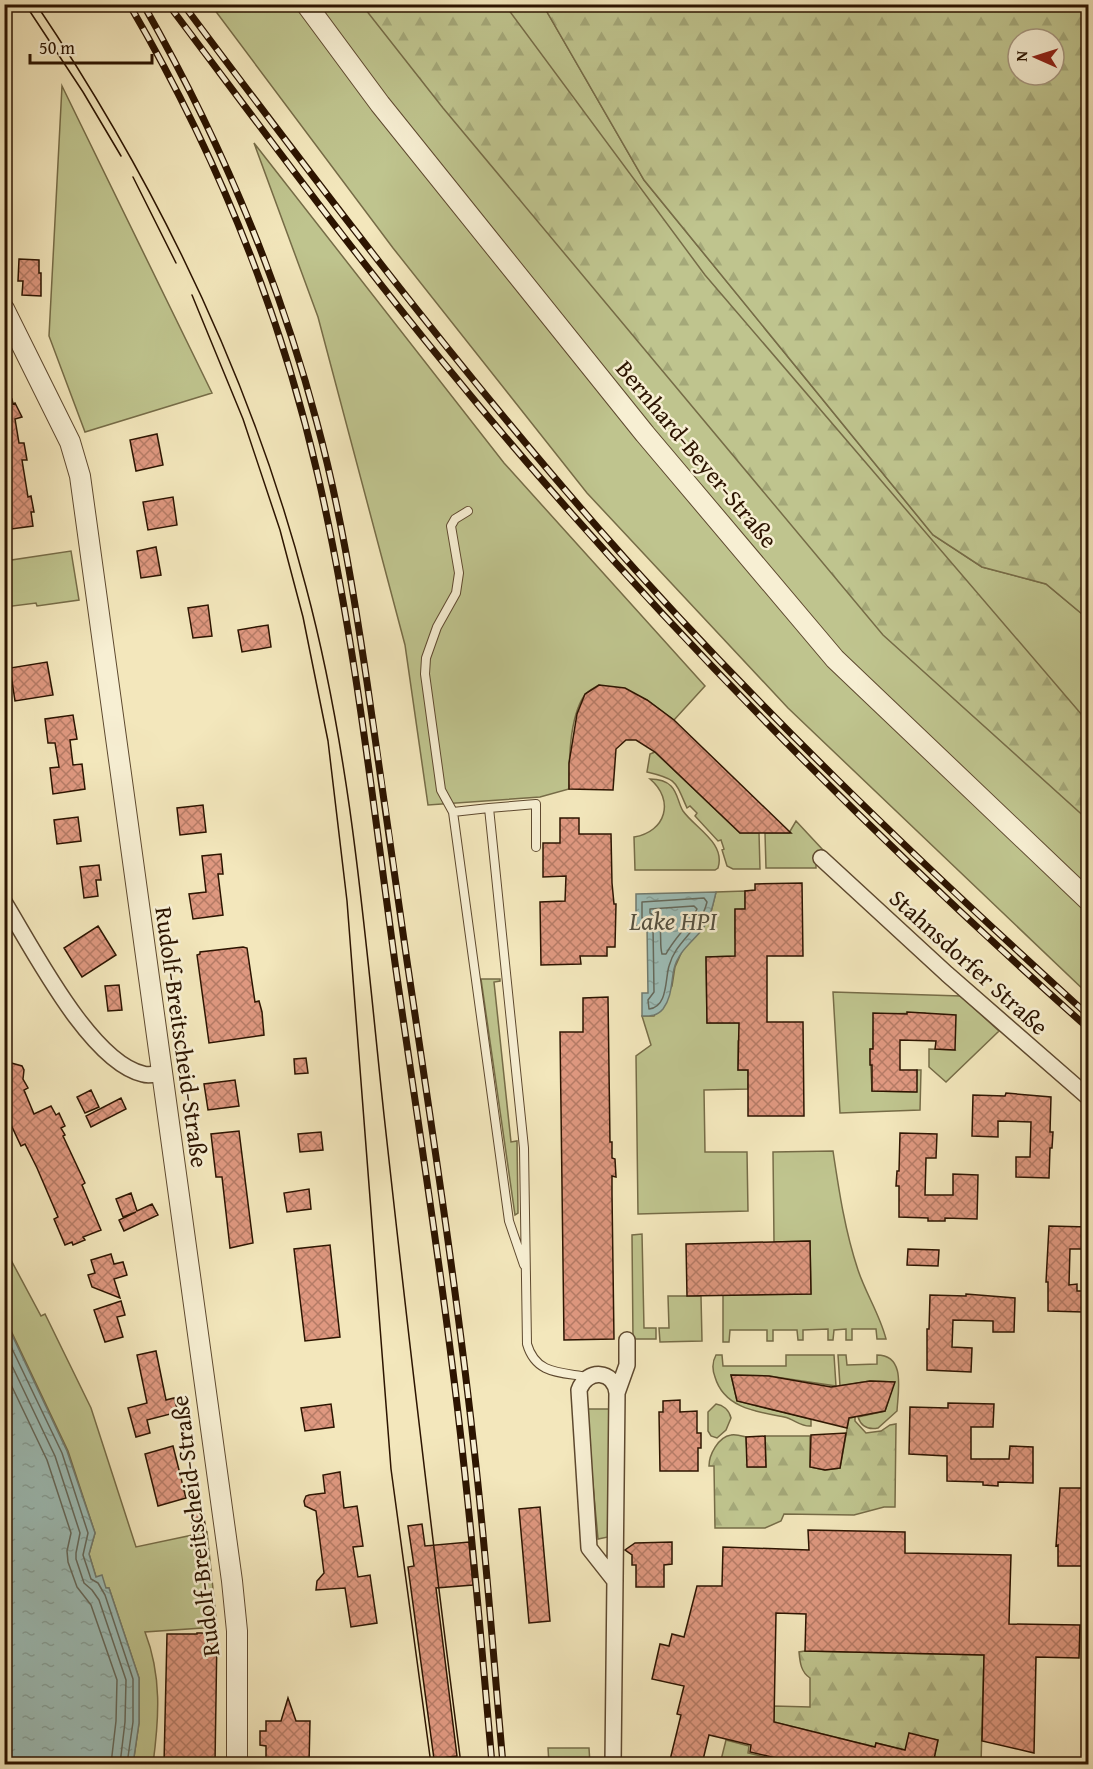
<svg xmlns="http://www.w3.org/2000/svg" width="1093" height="1769" font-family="'Gentium Book Plus',serif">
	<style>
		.green { fill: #bfc48e; stroke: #766c47; stroke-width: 1.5 }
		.forest { fill: url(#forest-firs); stroke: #766c47; stroke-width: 1.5; fill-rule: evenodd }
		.water { fill: url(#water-ripples); stroke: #707a6e; stroke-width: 1.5 }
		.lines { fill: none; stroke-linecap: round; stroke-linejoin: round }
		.shore { stroke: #64695c; stroke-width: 1.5 }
		.building { fill: url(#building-cross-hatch); stroke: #2c1400; stroke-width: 1.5 }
		.service-casing { stroke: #5e492f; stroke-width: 10 }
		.minor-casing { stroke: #5e492f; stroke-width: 18 }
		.tertiary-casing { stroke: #5e492f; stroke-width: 22 }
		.service { stroke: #f7efd3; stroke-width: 8 }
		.minor { stroke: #f7efd3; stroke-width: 15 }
		.tertiary { stroke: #f7efd3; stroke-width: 20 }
		.tram { stroke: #2c1400; stroke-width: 1.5 }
		.rail-casing { stroke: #2c1400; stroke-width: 7 }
		.rail { stroke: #f7efd3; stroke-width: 4.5; stroke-dasharray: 14; stroke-linecap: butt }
		.labels { text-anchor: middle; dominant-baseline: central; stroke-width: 5; stroke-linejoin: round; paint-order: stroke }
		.street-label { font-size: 24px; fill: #2c1400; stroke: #f7efd3 }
		.water-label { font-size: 26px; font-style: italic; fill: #545040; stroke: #f7efd3 }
	</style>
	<defs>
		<pattern id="forest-firs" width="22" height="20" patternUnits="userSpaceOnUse" patternTransform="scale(1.5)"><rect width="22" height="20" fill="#bfc48e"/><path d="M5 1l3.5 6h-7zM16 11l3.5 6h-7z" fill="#a4a879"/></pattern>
		<pattern id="water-ripples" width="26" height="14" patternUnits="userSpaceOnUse" patternTransform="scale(1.5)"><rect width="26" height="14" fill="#9dbeb8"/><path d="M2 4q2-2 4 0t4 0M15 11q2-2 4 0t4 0" fill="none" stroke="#87a29c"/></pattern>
		<pattern id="building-cross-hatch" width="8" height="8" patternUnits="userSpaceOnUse" patternTransform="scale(1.5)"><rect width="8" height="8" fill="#df9880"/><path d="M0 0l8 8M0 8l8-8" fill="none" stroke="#b57b66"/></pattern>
	</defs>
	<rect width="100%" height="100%" fill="#f3e7bc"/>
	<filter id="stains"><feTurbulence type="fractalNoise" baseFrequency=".00333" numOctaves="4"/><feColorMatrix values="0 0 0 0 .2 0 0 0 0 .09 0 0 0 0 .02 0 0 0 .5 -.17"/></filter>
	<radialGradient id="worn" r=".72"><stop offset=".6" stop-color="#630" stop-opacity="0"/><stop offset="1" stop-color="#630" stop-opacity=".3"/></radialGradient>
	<path class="green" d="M211 5H543L644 180 933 535 982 567 1046 584 1088 619V994L788 708 587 493 393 248Z
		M62 86 212 393 85 432 49 336Z
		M254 143 504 463 705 686 674 720 647 700 599 685C594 688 587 691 584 696 569 719 569 762 569 789L540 797 428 805 405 645 318 317Z
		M71 551 79 600 37 606 36 603 5 607V561Z
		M655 752 740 833H759L760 869H733L727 866 722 850 724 849 721 840 718 841 695 816 697 813 690 806 687 808C675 781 677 779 647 772L650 754Z
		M650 779C658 779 665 780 671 786 678 793 678 803 683 811 695 828 726 843 718 868L715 870H635L634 837C666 832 675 800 650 779Z
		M796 821 823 850 816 856V868H766L765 833H789Z
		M745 891V909L735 910V938L746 956 706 957 707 1023H747L748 1041H738V1070H748V1089L704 1090 705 1152H747L748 1211 638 1214 636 1056 651 1045 642 1016H654L672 986 675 967 683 949 702 929 711 912 716 892Z
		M481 979H500V981L494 982 511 1142 517 1141 518 1213 515 1215Z
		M833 992 961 996 999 1031 946 1082 929 1067V1049L955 1050 925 1013 874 1014 873 1049H870L872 1091 916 1092 917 1070H921L920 1110 840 1113Z
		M833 1151C839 1191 845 1231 858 1270 866 1294 880 1315 886 1339H877L876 1329H852V1340H846V1329L834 1330 833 1340H828V1329L803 1330V1340H798L797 1330H773V1341H767V1330H730L729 1342H723V1295L811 1294 810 1241 774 1242 773 1152Z
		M642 1234 644 1328H656V1339H633L632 1235Z
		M4 1247 41 1316 45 1314 91 1408 136 1547 207 1532 217 1627 145 1632C162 1676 159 1718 153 1764H133L139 1723V1678L109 1588H106L96 1577 89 1554 95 1533 68 1451 5 1318Z
		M668 1296H701L702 1341 660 1342 659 1328H669Z
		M716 1355H722L723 1366H786V1355H834L836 1386 769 1376 731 1375 737 1401 811 1419V1426C801 1427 794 1419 784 1417 757 1412 724 1408 715 1377 712 1369 712 1362 716 1355Z
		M838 1355H846L847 1365 877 1364V1355C906 1355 898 1391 897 1411L878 1428C868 1430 861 1426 858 1417L885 1411 894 1382 870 1381 840 1386Z
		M716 1404C723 1405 729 1410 731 1418L726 1430 717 1438 711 1436 708 1431V1412Z
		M586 1409H611L608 1537 598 1539Z
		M726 1740 749 1746 748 1753 796 1764H720Z
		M548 1748H589L590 1764H549Z"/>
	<path class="forest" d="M362 5H505L705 275 1088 722V820L883 635 443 108Z
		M543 5H1088V619L1046 584 982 567 933 535 644 180ZM1018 39H1054V75H1018Z
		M855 1417V1421L866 1433 881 1431 890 1425 896 1424 895 1507H884L854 1515 784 1514 781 1521 765 1528H715L714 1466H709C709 1455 718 1437 731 1435 736 1434 742 1436 746 1437L748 1467H766L765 1436H810V1467L825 1470 840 1468 849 1418Z
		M805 1651 984 1655 981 1764H964L934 1757 938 1740 932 1739 905 1750 876 1743 875 1747 774 1722V1706L810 1707V1678C801 1672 800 1663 799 1652Z"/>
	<path class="water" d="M716 892C713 905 710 920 701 931 691 943 678 952 674 969 671 983 672 997 663 1009 657 1016 651 1016 642 1016V993H648L647 926H636V894Z
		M4 1318 67 1451 95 1533 89 1554 96 1577 102 1575 106 1588H109L139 1678V1723L133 1764H5Z"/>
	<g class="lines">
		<path class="shore" d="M704 898 707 902C700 931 676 940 669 966 665 979 668 1007 649 1009L648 1000 654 992 653 927 651 922 642 918V902Z
			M694 906 697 909C689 926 675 937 666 954H662C658 939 666 923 650 913V909Z
			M4 1332 62 1453 88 1533 83 1555 91 1579 98 1583 105 1595 133 1679V1722L127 1764
			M4 1349 55 1456 80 1533 76 1553V1559L84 1583 92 1590 99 1600 126 1680 125 1722 120 1764
			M4 1370 47 1460 71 1533 67 1551 68 1562 77 1587 91 1605 117 1680 116 1721 111 1764"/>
	</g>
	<path class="building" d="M19 259 39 260V273H41V296L22 295 23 281H18Z
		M4 399H12L13 404 15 403 22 417 15 419 19 443H24L27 460H22L28 497 31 496 34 512H31L33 526 4 530Z
		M157 434 163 465 136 471 130 440Z
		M173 497 177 525 148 530 143 502Z
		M156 547 161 575 141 578 137 551Z
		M208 605 212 636 193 638 188 608Z
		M268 625 271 647 242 652 238 630Z
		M47 662 53 695 15 701 10 668Z
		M599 685 625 688 647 700 674 720 791 833H740L655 752 636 740H626L616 749 613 790 569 789V763L577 714 585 694Z
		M73 715 77 739 70 740 73 765 82 764 85 789 53 794 50 768 59 767 55 743H48L45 719Z
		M203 805 206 832 180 835 177 808Z
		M78 817 81 841 57 844 54 820Z
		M560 818H579V834H611L612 883 614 904H616L615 947H607V956H580L581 964 541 965 540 902 565 901 566 876 543 877V843H560Z
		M221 854 223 874H218L223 915 193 919 189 894 206 892 202 856Z
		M99 865 101 880H96L98 896 84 898 80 867Z
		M802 883 803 956H767V1022H803L804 1116H748V1070H738L739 1023H707L706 957 735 956V909H745V891L755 890V884Z
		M98 926 116 955 82 977 64 948Z
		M243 947 247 948 255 1002 259 1001 262 1012 264 1035 209 1043 197 955 200 954V952Z
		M119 985 122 1010 108 1011 105 986Z
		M608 997 610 1142H612V1158L615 1159 616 1177 612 1176V1194L614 1339 564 1340 560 1032H583V998Z
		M907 1012 956 1015 955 1050 935 1049 936 1041 900 1040V1070H917V1092L872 1091V1065H870V1049H873V1013L907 1014Z
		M306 1058 308 1073 295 1074 294 1059Z
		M4 1061 22 1066 24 1070 23 1079 28 1088 24 1090 34 1114 51 1106 56 1115 59 1113 65 1126 61 1128 65 1135 63 1136 85 1183 82 1185 101 1230 83 1237 85 1240 73 1245 72 1242 65 1245 54 1219 58 1217 37 1168 25 1144 21 1146 4 1110Z
		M235 1080 239 1106 208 1110 204 1084Z
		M91 1090 99 1107 85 1113 77 1097Z
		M1006 1093 1051 1097 1050 1132H1053L1052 1148H1050L1049 1178 1016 1177V1157H1030L1031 1122 998 1121V1137L972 1136 973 1095 1005 1096Z
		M121 1098 126 1109 91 1127 86 1116Z
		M239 1131 253 1243 230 1248 222 1177H216L211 1134Z
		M321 1132 323 1150 300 1152 298 1134Z
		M900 1133 937 1134 936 1158H926L925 1195H953V1174L978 1175 977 1219 945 1218V1221H928V1218L899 1217V1186H896L897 1171H899Z
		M309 1189 311 1209 287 1212 284 1193Z
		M131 1193 137 1211 152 1204 158 1215 124 1231 119 1220 136 1212 123 1217 116 1199Z
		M1049 1226 1089 1227V1249H1070L1069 1285 1077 1284V1291H1083V1312L1048 1311V1282H1046Z
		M810 1241 811 1294 687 1296 686 1244Z
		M330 1245 340 1337 305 1341 294 1249Z
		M908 1249 939 1250 938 1266 907 1265Z
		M111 1254 114 1264 123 1262 127 1275 114 1279 120 1298 92 1287 88 1275 95 1273 91 1260Z
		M966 1294 1015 1298 1014 1332H993V1321L953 1320 952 1347 972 1348 971 1372 927 1370V1329H929L930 1295 966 1296Z
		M121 1301 125 1315 117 1317 123 1337 105 1342 94 1310Z
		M156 1351 166 1400 174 1398 178 1412 147 1420 150 1433 136 1437 128 1408 147 1403 137 1355Z
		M731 1375 769 1376 831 1387 870 1381 895 1382 885 1411 849 1418 847 1428 737 1401Z
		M680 1400V1412L697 1411V1433H701V1448H698V1471H660L659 1412H663V1401Z
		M948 1403 994 1404 993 1427H971V1459H1009L1010 1446 1033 1447V1483L998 1482V1486L983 1485V1482L947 1481V1456L909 1454 910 1407 948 1408Z
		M331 1404 334 1427 305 1431 301 1408Z
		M846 1433 840 1468 825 1470 810 1467 811 1435Z
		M765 1436 766 1467H747L746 1437Z
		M173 1446 186 1498 158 1506 145 1454Z
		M340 1472 344 1508 357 1506 363 1546 353 1547 358 1577 370 1575 377 1623 351 1627 345 1588 316 1590 317 1581 324 1573 316 1511 305 1506 304 1501 306 1496 309 1495 325 1493 323 1475Z
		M1060 1488H1089V1512H1086L1085 1543H1089V1566H1058V1545L1056 1546Z
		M202 1505 206 1531 193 1533 190 1507Z
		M540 1507 550 1621 529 1623 519 1509Z
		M422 1524 425 1546 469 1542 473 1585 436 1588 457 1756 434 1759 408 1567 414 1566 408 1526Z
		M808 1530 905 1532V1553L1011 1555 1009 1624 1080 1625 1079 1658 1036 1657 1034 1753 982 1741 984 1655 805 1651 806 1614 776 1613 774 1722 875 1747 876 1743 905 1750 909 1733 938 1740 933 1764H803L750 1752 751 1745 709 1735 702 1764H669L681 1715 677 1714 684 1686 652 1679 660 1644 669 1646 672 1634 684 1637 697 1586H722L723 1547 809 1550Z
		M672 1542V1564L664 1565V1587H636V1565H632V1555L625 1550 635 1543Z
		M197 1633H217L215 1764H164L167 1634H197Z
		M288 1698 296 1721H310L309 1764H266V1746L260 1745V1731H266V1721H281Z"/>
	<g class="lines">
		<g class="service-casing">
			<path id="service" d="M489 808 453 812 509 1221 524 1265
				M453 812 441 790 425 674 426 658 437 627 456 593 459 573 451 526 455 519 468 511
				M536 847V804L489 808 524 1148 527 1344C536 1375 561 1372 588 1377"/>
		</g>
		<g class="minor-casing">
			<path id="minor" d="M821 858 947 974 1088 1097
				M4 902C32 947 90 1062 143 1074 149 1076 155 1074 161 1073
				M617 1393 627 1365V1340
				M613 1764 617 1393C614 1370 587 1368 579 1390L589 1548 615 1581"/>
		</g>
		<g class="tertiary-casing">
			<path id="tertiary" d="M306 4 380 104 645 434 835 659 1088 900
				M4 309 70 442 80 476 232 1581 237 1631V1764"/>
		</g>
		<use href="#service" class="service"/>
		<use href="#minor" class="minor"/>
		<use href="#tertiary" class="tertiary"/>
		<path class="tram" d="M25 4 83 92 121 156
			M36 4C157 184 251 377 306 587 352 759 365 938 384 1115 408 1332 433 1548 461 1764
			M133 177 176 263
			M192 295 243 419 280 530 303 617 328 741 347 901 391 1469 431 1764"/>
		<g class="rail-casing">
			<path id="rail" d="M129 4C215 151 280 310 318 476 355 638 373 805 396 970 414 1096 434 1222 450 1348 468 1486 480 1626 492 1764
				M143 4C219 137 278 276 317 423 340 508 354 595 367 682 381 775 394 868 407 961 432 1129 458 1297 476 1466 487 1565 494 1665 503 1764
				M168 4C260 126 350 249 447 367 641 605 859 824 1088 1028
				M183 4C317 183 452 361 599 529 751 702 918 861 1088 1015"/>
		</g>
		<use href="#rail" class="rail"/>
	</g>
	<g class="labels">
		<g class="street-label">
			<text transform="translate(697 454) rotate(50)">Bernhard-Beyer-Straße</text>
			<text transform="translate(969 962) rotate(42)">Stahnsdorfer Straße</text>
			<text transform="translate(182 1037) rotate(82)">Rudolf-Breitscheid-Straße</text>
			<text transform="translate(195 1526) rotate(-97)">Rudolf-Breitscheid-Straße</text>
		</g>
		<g class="water-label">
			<text x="673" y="920">Lake HPI</text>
		</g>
	</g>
	<rect width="1093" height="1769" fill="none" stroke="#f3e7bc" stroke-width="24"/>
	<rect x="6" y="6" width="1081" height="1757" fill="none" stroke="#2c1400" stroke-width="3"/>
	<rect x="12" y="12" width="1069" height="1745" fill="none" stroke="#2c1400" stroke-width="1.5"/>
	<g transform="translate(1036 57) rotate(273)"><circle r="28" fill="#f7efd3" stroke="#a6977f" stroke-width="1.5"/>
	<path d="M0-4.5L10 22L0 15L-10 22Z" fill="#8f2418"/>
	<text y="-9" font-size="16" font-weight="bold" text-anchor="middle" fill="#2c1400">N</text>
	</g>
	<path d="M30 54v9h122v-9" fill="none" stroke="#2c1400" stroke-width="3"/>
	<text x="39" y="54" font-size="18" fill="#2c1400" stroke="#f7efd3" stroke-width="4.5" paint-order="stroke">50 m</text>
	<rect width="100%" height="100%" filter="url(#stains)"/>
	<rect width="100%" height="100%" fill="url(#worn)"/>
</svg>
